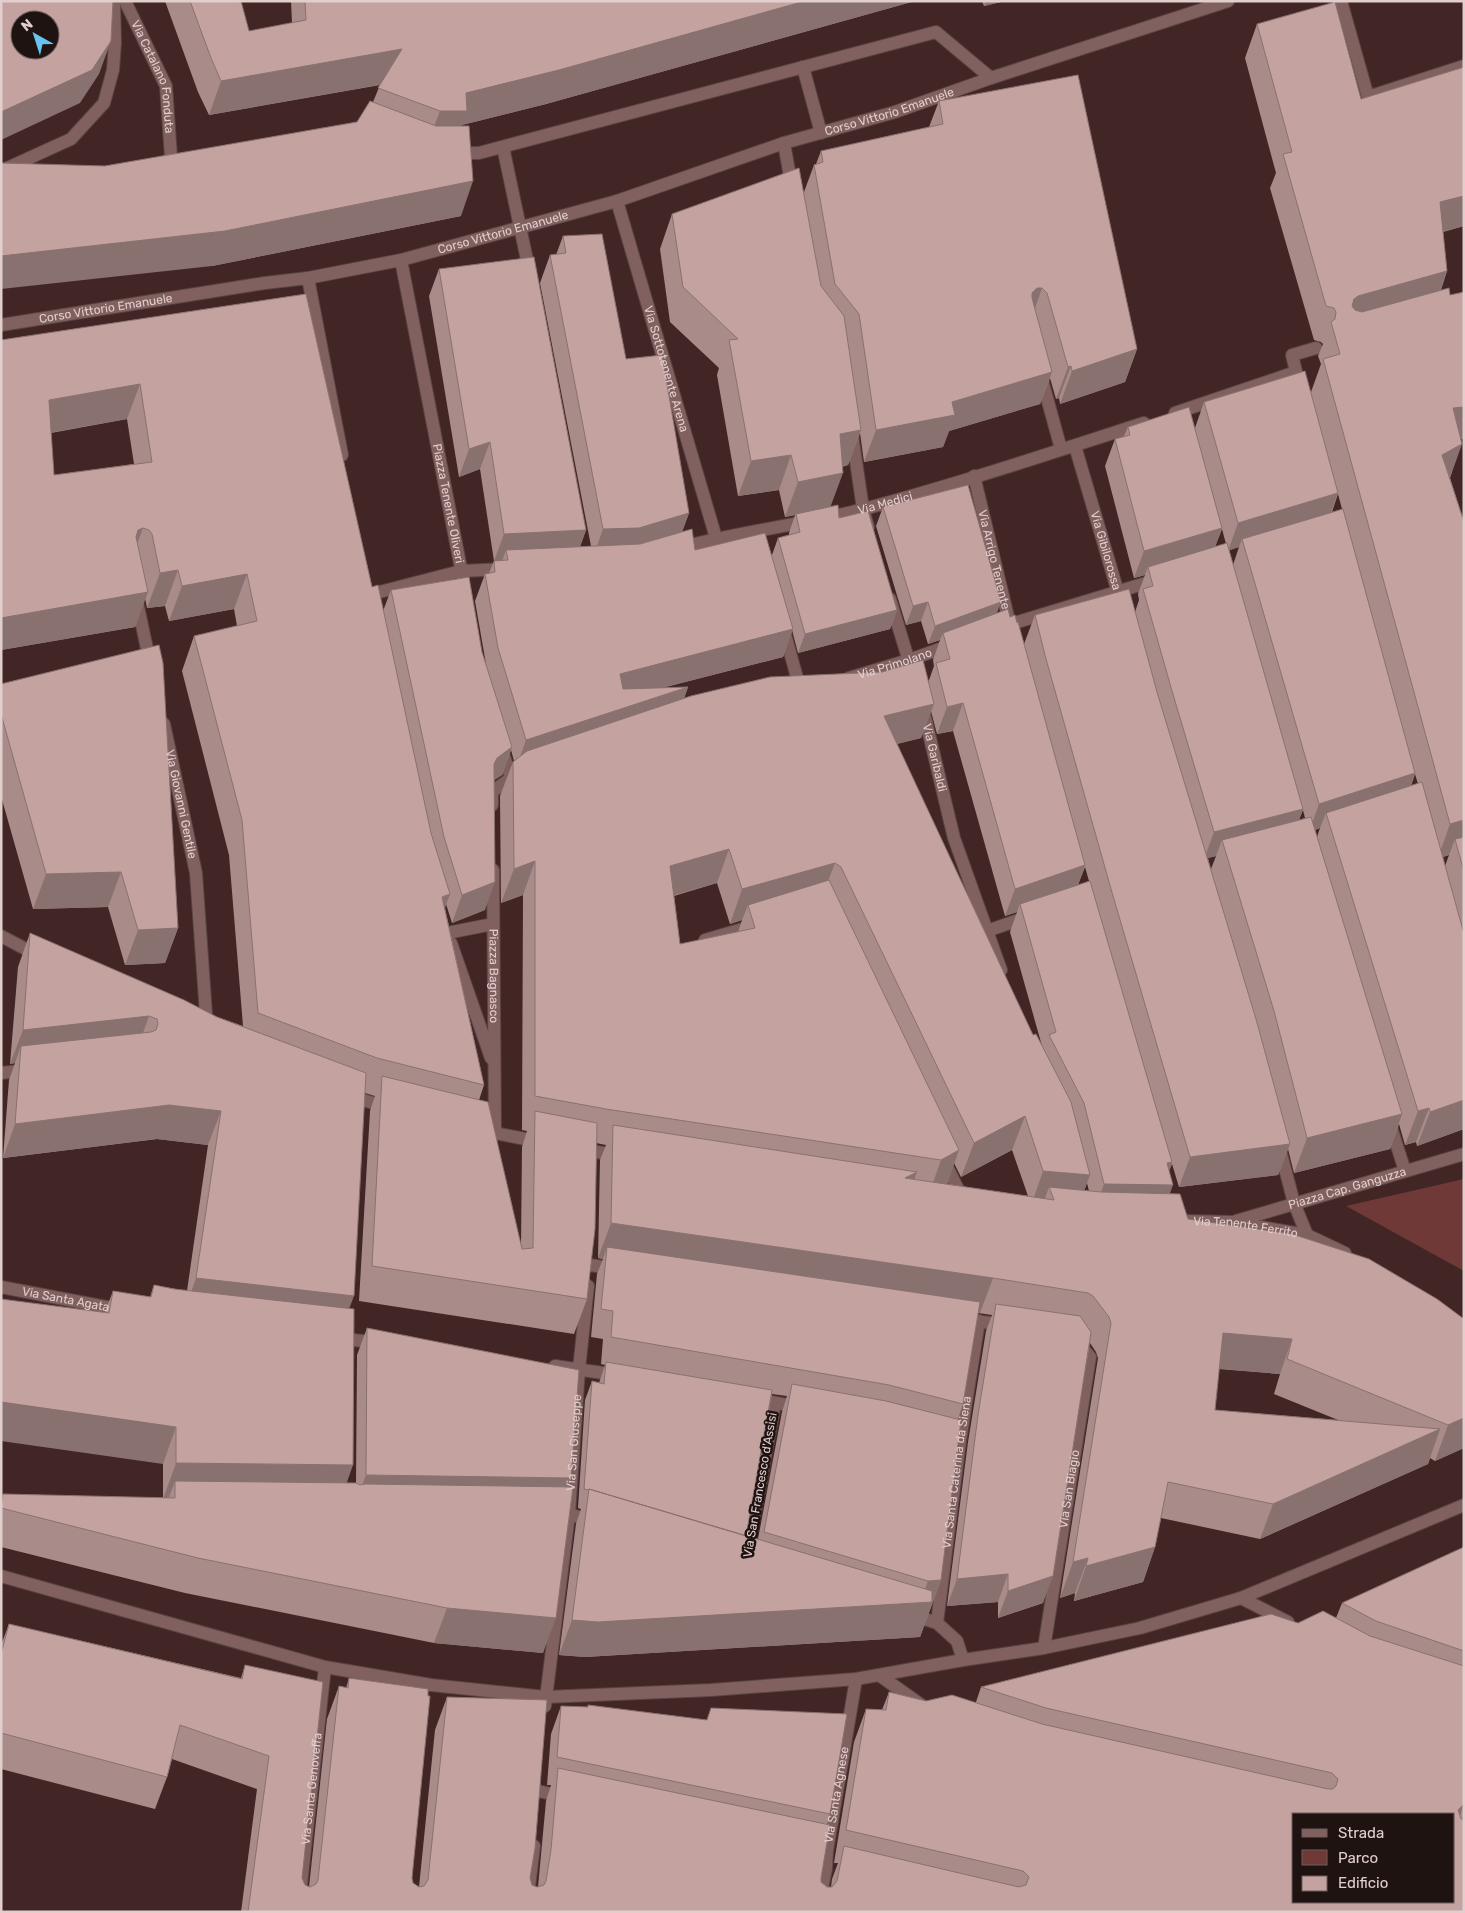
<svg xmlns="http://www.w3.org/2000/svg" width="1465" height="1913" font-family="Rubik,sans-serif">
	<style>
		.green { fill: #6f3937 }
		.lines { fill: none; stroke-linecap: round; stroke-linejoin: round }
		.street-casing { stroke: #5b4444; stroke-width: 14 }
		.secondary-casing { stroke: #5b4444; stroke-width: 14 }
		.street { stroke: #816160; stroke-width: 12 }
		.secondary { stroke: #816160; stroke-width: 12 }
		.wall { fill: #a98b8a; fill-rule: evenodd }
		.shaded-wall { fill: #897170 }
		.building { fill: #c4a2a0; stroke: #897170; fill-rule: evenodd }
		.labels { text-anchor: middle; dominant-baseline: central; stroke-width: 5; stroke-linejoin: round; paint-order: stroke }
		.street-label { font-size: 12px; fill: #e1cfce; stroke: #1f1312 }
	</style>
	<rect width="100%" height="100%" fill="#412625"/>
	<path class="green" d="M1464 1179V1271L1346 1206Z"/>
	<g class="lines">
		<g class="street-casing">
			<g id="street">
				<path id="s1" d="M125 1 166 86 171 157"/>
				<path d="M1341 1 1368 97 1464 66"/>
				<path d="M803 67 821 133"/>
				<path d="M784 143 792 188"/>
				<path d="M503 147 530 274"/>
				<path d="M456 153H479L936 32 991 78"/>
				<path d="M1 171 71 139 104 103 113 70 115 43 114 1"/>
				<path id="s2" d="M617 201 716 538"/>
				<path id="s3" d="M401 260 463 579"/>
				<path d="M308 278 342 455"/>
				<path d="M1041 376 1061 449"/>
				<path d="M1298 380 1292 355 1316 348"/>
				<path d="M1175 413 1296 372"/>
				<path d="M852 434 863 509 868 527"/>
				<path id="s4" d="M1075 446 1120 599"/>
				<path id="s5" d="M974 476 1010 625"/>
				<path id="s6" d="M679 548C740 531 803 525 864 509 958 484 1051 453 1144 423"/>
				<path d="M368 595 461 571 506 569"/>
				<path d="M136 597 150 663"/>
				<path d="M890 599 911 668"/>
				<path d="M783 627 801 692"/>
				<path d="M1001 627 1156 580"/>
				<path id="s7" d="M849 678 909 660 951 645"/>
				<path id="s8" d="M923 709 954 838 1001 970"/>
				<path id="s9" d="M164 724 196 873 207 1028"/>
				<path d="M501 747 511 778"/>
				<path d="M492 805V792L511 778 521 774"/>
				<path id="s10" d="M493 870 495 1133"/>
				<path d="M987 931 1030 916"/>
				<path d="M447 933 493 924"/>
				<path d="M1 936 39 956"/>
				<path d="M705 940 753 926"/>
				<path d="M451 943 491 1058"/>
				<path d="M1 1073 29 1070"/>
				<path d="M349 1096 387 1107"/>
				<path d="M1389 1121 1405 1171"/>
				<path d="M479 1130 541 1142"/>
				<path d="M1279 1146 1294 1203 1307 1235"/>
				<path d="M580 1149 620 1156"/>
				<path d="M943 1159 963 1199"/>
				<path id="s11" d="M1185 1221 1232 1222 1307 1235 1345 1253"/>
				<path id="s12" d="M1236 1221 1464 1154"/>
				<path d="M590 1265 617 1269"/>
				<path id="s13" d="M1 1287 122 1310"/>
				<path d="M961 1319 1005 1325"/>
				<path d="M337 1338 379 1343"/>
				<path d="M555 1366 617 1375"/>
				<path d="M755 1399 799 1407"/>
				<path d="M554 1514H569L595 1522"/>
				<path d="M747 1554 775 1403"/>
				<path d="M1241 1598 1288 1622"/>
				<path d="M912 1615 937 1623 957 1641 963 1660"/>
				<path id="s14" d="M937 1623 960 1441 979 1321"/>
				<path id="s15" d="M1044 1648 1090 1357 1078 1343"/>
				<path d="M879 1675 924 1707"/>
				<path id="s16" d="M545 1706 569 1514 579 1369 588 1286"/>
				<path d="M538 1791 565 1797"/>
				<path id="s17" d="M298 1912 325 1667"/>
				<path d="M526 1912 534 1846"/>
				<path id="s18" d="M817 1912 826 1869 827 1851 856 1679"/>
			</g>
		</g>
		<g class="secondary-casing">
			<g id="secondary">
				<path id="s19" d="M1 325 265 283 308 278 401 260 617 201 784 143 895 112 991 78 1228 1"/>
				<path d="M1 1576 325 1667 431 1685 546 1697 711 1690 856 1679 963 1660 1044 1648 1140 1628 1241 1598 1464 1505"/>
			</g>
		</g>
		<use href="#street" class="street"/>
		<use href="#secondary" class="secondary"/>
	</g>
	<path class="wall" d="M165 1H235L249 31 292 23 291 1H915L546 104 462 125 461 216 212 266 105 166 357 122 373 102 380 85 209 115 198 92Z
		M982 1H1005L984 6Z
		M1257 24 1361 99 1464 226 1443 232 1447 271 1441 290 1461 439 1450 478 1464 522V1129L1417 1146 1416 1142 1405 1145 1399 1124 1390 1149 1294 1173 1288 1149 1278 1175 1179 1187 1172 1164 1169 1171 1170 1193 1188 1219 1369 1259 1464 1448 1435 1461 1430 1458 1428 1464 1260 1539 1161 1518 1155 1547 1143 1582 1074 1601 1075 1593 1060 1598 1098 1358 1096 1352 1090 1343 1043 1603 998 1618V1602L947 1606 968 1442 986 1331 992 1315 978 1313 963 1404 958 1419 941 1580 920 1637 585 1657 559 1655 576 1524 581 1509 578 1508 585 1400 592 1381 599 1383 605 1365 601 1364 603 1339 591 1337 597 1274 603 1259 598 1258 600 1160 606 1145 596 1143 587 1299 574 1334 359 1301 370 1111 375 1096 365 1093 349 1309 347 1483H356L357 1355 367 1328 571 1478 568 1487 543 1653 434 1643 185 1593 1 1547V1498L3 1494 163 1498V1464L105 1312 113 1291 150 1297 154 1285 187 1291 208 1145 157 1139 3 1158 9 1080 15 1063 10 1064 18 967 30 933 217 1017 243 1026 229 855 182 671 194 636 237 626 234 609 169 621 165 606 147 608 145 598 135 627 1 650V340L306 294 372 587 383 611 391 590 482 652 486 664 475 601 485 574 489 573 494 561 480 469 459 477 429 296 439 269 586 530 580 547 591 546 540 283 550 255H556L563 236 626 359 689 513 682 532 695 550 772 555 778 538 789 535V533L795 515 785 517 779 490 738 496 717 375 719 368 670 322 660 249 672 214 804 192 814 165 816 164 821 151 929 127 939 101 1137 349 1125 382 1060 404 1059 398 1056 399 1050 378 1040 404 949 431 943 447 864 462 860 433 848 465 842 467 830 507 839 518 897 610 890 629 798 653 792 630 783 657 662 688 688 687 684 699 928 683 934 666 933 660 940 640 928 644 921 621 906 625 876 526 883 507 1001 602 996 613 1010 617 1017 623 1024 644 1035 615 1135 612 1139 600 1138 594 1145 575 1134 578 1105 466 1115 439 1124 436 1128 427 1195 428 1204 402 1311 392 1321 364 1318 356 1323 344 1321 342 1314 340 1270 188 1276 173 1245 58ZM127 419 134 464 54 475 51 433ZM1338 494 1342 509 1332 512ZM1222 529 1226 544 1215 547ZM1239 547 1233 565 1229 550ZM931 711 937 734 953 731 1005 916 1017 912 1010 932 1042 1046 1033 1035 897 744 921 738ZM511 750 514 761 513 762 500 796 501 903 523 895 522 1130 527 1131 522 1147 521 1245 479 1100 484 1085 445 908 446 904 452 923 485 910 494 780 502 775ZM1415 774 1418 784 1411 786ZM1303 810 1305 818 1299 820ZM1320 828 1317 837 1315 830ZM1449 855 1445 866 1443 857ZM1216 856 1211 869 1208 858ZM1085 867 1089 881 1078 885ZM717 883 730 924 742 920 738 932 680 944 674 896ZM1012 1150 1028 1196 947 1184 954 1163 961 1177ZM1087 1183 1089 1191H1084ZM1219 1369 1280 1374 1274 1394 1338 1420 1215 1410ZM772 1394 787 1396 782 1412 758 1539 746 1536Z
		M1 684 178 928 165 963 125 965 108 907 33 909 1 796Z
		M1464 1547V1912H241L257 1789 172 1759 167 1777 155 1809 1 1769V1645L9 1624 241 1678 245 1665 302 1878 305 1885 309 1887 327 1719 339 1686 346 1688 349 1678 413 1883 419 1887 435 1730 447 1697 530 1878 532 1885 537 1887H538L546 1801 551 1785H547L551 1734 561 1706 830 1814 827 1824 821 1878V1882L827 1887H831L832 1879 838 1863H834L854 1742 866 1709 882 1710 889 1692 926 1701 976 1702 981 1687 1298 1623 1336 1618 1342 1603Z"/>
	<path class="shaded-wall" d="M805 1H915L546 104 462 125 455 145H427L440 111 466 93Z
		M986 1H1005L984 6Z
		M111 41 99 74 80 103 1 140V112Z
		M402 49 390 83 209 115 221 81Z
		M473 181 461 216 212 266 1 289V256Z
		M1464 196V226L1428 236 1440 202Z
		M1447 271 1435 306 1346 330 1354 299 1358 296Z
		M1037 288H1042L1031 320 1032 293Z
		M1137 349 1125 382 1060 404 1072 371Z
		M1071 366 1059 398 1056 399 1068 367Z
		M1052 372 1040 404 949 431 943 447 864 462 876 430 952 402Z
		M140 384 127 419 36 435 49 400Z
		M1464 407V439L1440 442 1453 408Z
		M861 430 848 465 827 469 840 434Z
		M490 442 480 469 459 477 469 449Z
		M1462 444 1450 478 1442 455Z
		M791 455 779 490 738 496 751 461Z
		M843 473 830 508 785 517 798 482Z
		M1338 493 1328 521 1242 539 1239 547 1228 551 1238 523Z
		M689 513 679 540 593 557 603 529Z
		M143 528 130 563 125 565 138 530Z
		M1222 528 1212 555 1148 567 1145 575 1134 578 1144 551Z
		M586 530 576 557 506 550 502 561H494L504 534Z
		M178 570 165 606 147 608 160 573Z
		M247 574 234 609 169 621 182 586Z
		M148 592 135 627 1 650V618Z
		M928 602 921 621 906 625 913 606Z
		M1001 602 994 621 943 633 940 640 928 644 935 626Z
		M897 610 890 629 798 653 805 634Z
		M793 629 783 657 611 701 620 674Z
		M688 687 678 714 516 768 526 740Z
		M963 703 953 731 937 734 947 707Z
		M934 704 921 738 871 750 884 716Z
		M512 747 502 775 487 785 494 764 497 758Z
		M1415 773 1405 801 1326 813 1320 828 1309 832 1319 804Z
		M1303 809 1293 836 1222 840 1216 856 1204 859 1214 832Z
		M1464 820V847L1455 839 1449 855 1438 858 1450 824Z
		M729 849 717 883 657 900 670 866Z
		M535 861 523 895 501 903 514 869Z
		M835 863 822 897 748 905 742 920 730 924 742 889Z
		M1085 865 1075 893 1020 904 1017 912 1005 916 1015 889Z
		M121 872 108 907 33 909 46 874Z
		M495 882 485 910 452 923 462 895Z
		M450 894 437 929 442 897Z
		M178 928 165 963 125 965 138 930Z
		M149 1016 137 1050 21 1046 15 1063 10 1064 23 1030Z
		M1464 1100V1129L1417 1146 1430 1112Z
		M169 1105 221 1111 208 1145 157 1139 3 1158 15 1124Z
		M1429 1108 1416 1142 1405 1145 1418 1111Z
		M1402 1114 1390 1149 1294 1173 1307 1138Z
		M1025 1116 1012 1150 961 1177 974 1143Z
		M1290 1144 1278 1175 1179 1187 1190 1157Z
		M959 1150 947 1185 929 1194 941 1160Z
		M1172 1162 1164 1185H1173L1163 1212 1094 1211 1104 1184 1167 1163Z
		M1043 1171 1090 1175 1077 1210 1054 1200 1049 1187 1042 1207 1031 1206Z
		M917 1172 904 1207 905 1178Z
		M611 1223 993 1278 980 1313 606 1259 607 1247 603 1259 598 1258Z
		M196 1278 354 1296 341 1330 184 1312Z
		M1223 1333 1292 1339 1280 1374 1210 1368Z
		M1 1402 176 1427 163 1464 1 1441Z
		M1464 1418V1448L1435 1461 1448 1425Z
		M1440 1429 1428 1464 1260 1539 1273 1504Z
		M176 1463 353 1465 340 1502 175 1498V1481L168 1500 163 1499Z
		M366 1475 571 1478 561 1506 356 1502Z
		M1155 1547 1143 1582 1074 1601 1086 1566Z
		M1088 1558 1075 1593 1060 1598 1073 1562Z
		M1008 1574 998 1602 947 1606 957 1579Z
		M1053 1576 1043 1603 998 1618 1008 1591Z
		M941 1580 920 1637 585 1657 559 1655 572 1620 920 1603 928 1581Z
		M447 1608 556 1618 543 1653 434 1643Z
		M1464 1804 1454 1832 1458 1810Z"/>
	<path class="building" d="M1 1H113L111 41 92 70 1 112ZM20 20H50V50H20Z
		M190 1H235L236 2 241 1 249 31 306 20 305 1H805L559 70 466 93 467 111H440L378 88 402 49 221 81 211 58Z
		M1335 2 1361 99 1464 67V196L1440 202 1447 271 1358 296 1354 299 1352 306 1355 310 1362 312 1449 288 1450 295 1464 292V407L1453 408 1462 444 1442 455 1464 522V820L1450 824 1323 359 1340 354 1331 322 1335 319 1336 312 1334 308 1326 306 1283 154 1292 152 1257 24Z
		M1078 75 1137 349 1072 371 1071 366 1068 367 1047 293 1042 288H1037L1032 293V298L1052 372 952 402 955 415 876 430 859 314 835 284 814 165 823 162 821 151 943 124 939 101Z
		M370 101 436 126H469L473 181 225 231 1 256V163L105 166 357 122Z
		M799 168 821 286 844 316 861 430 840 434 843 473 798 482 791 455 751 461 729 340 738 339 683 287 672 214Z
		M602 234 626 359 662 355 689 513 639 528 603 529 550 255 566 253 563 236Z
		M534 257 586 530 504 534 490 442 469 449 439 269Z
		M306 294 372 587 378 585 431 833 450 894 442 897 484 1085 377 1058 258 1013 242 820 194 636 257 621 247 574 182 586 178 570 160 573 152 534 149 530 143 528 138 530 136 537 148 592 1 618V340ZM140 384 152 462 54 475 49 400Z
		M1305 371 1338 493 1238 523 1204 402Z
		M1189 407 1222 528 1144 551 1115 439 1130 435 1128 427Z
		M968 485 1001 602 935 626 928 602 913 606 883 507Z
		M838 505 839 518 868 511 897 610 805 634 778 538 800 532 796 514Z
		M1343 509 1415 773 1319 804 1242 539Z
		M692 529 695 550 765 533 793 629 620 674 623 689 688 687 526 740 498 648 485 574 495 572 494 561 508 560 506 550 640 544Z
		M1227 543 1303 809 1214 832 1172 691 1143 589 1153 586 1148 567Z
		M469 577 482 652 512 747 497 758 494 764 495 882 462 895 444 837 391 590Z
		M1129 589 1157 692 1256 1019 1290 1144 1190 1157 1113 896 1046 659 1035 615Z
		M1008 609 1010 617 1015 615 1017 623 1018 622 1085 865 1015 889 963 703 947 707 936 663 950 659 943 633Z
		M159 645 163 663 178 928 138 930 121 872 46 874 1 714V684Z
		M923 660 934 704 884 716 1033 1035 1036 1034 1071 1102 1090 1175 1043 1171 1025 1116 974 1143 841 867 835 863 742 889 729 849 670 866 680 944 755 928 748 905 829 880 959 1150 941 1160 606 1109 535 1096V861L514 869 513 762 527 751 691 696 770 677 882 672Z
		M1422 782 1464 934V1100L1430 1112 1429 1108 1418 1111 1326 813Z
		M1311 817 1402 1114 1307 1138 1274 1011 1222 840Z
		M1464 837V872L1455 839Z
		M1090 881 1172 1162 1167 1163 1173 1185 1104 1184 1084 1103 1049 1035 1056 1032 1020 904Z
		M30 933 184 1000 217 1017 366 1073 354 1296 196 1278 221 1111 169 1105 15 1124 21 1046 151 1032 156 1030 158 1024 157 1019 149 1016 23 1030Z
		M382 1076 488 1102 522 1249 533 1248 535 1111 597 1123 595 1229 587 1299 372 1266Z
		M613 1125 917 1172 905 1178 1054 1200 1049 1187 1101 1192 1180 1194 1188 1219 1292 1234 1369 1259 1437 1299 1464 1319V1418L1448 1425 1287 1359 1292 1339 1223 1333 1215 1410 1440 1429 1273 1504 1168 1482 1155 1547 1086 1566 1088 1558 1073 1562 1111 1323 1109 1317 1093 1296 1088 1293 993 1278 611 1223Z
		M607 1247 980 1302 963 1404 889 1385 611 1337 613 1311 601 1309Z
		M154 1285 174 1289 354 1309 353 1465 176 1463V1427L1 1402V1299L109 1313 113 1291 151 1297Z
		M996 1304 1080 1316 1091 1332 1053 1576 1008 1591V1574L957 1579 978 1415Z
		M367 1328 579 1370 571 1478 366 1475Z
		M606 1362 772 1390 746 1536 589 1489V1490L584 1489 592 1381 604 1384Z
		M792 1384 886 1401 961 1420 941 1580 928 1581 764 1532Z
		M175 1481 356 1483 360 1485 365 1484 573 1487 556 1618 447 1608 198 1558 1 1508 3 1494 175 1498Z
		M589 1489 932 1591V1602L598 1622 572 1620Z
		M1464 1547V1651L1376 1621 1342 1603Z
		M1323 1611 1370 1636 1464 1666V1804L1458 1810 1461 1819H1464V1912H248L269 1756 180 1725 167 1777 1 1733V1654L9 1624 242 1679 245 1665 323 1682 302 1878 305 1885 310 1887 316 1884 318 1880 339 1686 348 1688 349 1678 428 1689V1696H430L412 1878 413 1883 419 1887 424 1886 428 1880 447 1697 547 1700 535 1848 530 1878 532 1885 537 1887 544 1885 546 1881 551 1850 558 1768 830 1825 821 1878V1882L827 1887H832L837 1881 844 1846 1019 1887 1026 1885 1029 1877 1023 1871 846 1830 866 1709 886 1710 889 1692 926 1701 952 1695 1042 1724 1328 1789H1333L1336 1786 1338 1779 1332 1773 1046 1708 981 1687 1271 1614 1298 1623ZM1294 1814H1454V1902H1294Z
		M588 1705 707 1720 711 1708 847 1714 830 1814 557 1757 561 1706 588 1707Z"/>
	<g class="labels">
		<g class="street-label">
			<text stroke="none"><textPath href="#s1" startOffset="82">Via Catalano Fonduta</textPath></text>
			<text stroke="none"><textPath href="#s19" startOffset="916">Corso Vittorio Emanuele</textPath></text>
			<text stroke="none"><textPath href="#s19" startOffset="511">Corso Vittorio Emanuele</textPath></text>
			<text stroke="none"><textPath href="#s19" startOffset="106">Corso Vittorio Emanuele</textPath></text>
			<text stroke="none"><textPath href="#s2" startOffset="175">Via Sottotenente Arena</textPath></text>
			<text stroke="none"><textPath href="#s6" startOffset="211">Via Medici</textPath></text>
			<text stroke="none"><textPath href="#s3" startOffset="248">Piazza Tenente Oliveri</textPath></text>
			<text stroke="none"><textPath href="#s4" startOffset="109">Via Gibilorossa</textPath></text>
			<text stroke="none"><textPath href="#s5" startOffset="86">Via Arrigo Tenente</textPath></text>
			<text stroke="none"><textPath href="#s7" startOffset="48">Via Primolano</textPath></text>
			<text stroke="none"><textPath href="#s8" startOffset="50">Via Garibaldi</textPath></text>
			<text stroke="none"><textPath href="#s9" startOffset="82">Via Giovanni Gentile</textPath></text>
			<text stroke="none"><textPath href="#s10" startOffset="106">Piazza Bagnasco</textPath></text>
			<text stroke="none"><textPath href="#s12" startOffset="116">Piazza Cap. Ganguzza</textPath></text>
			<text stroke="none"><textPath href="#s11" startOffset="61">Via Tenente Ferrito</textPath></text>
			<text stroke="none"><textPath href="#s13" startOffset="66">Via Santa Agata</textPath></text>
			<text stroke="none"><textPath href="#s16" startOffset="265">Via San Giuseppe</textPath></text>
			<text stroke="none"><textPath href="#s14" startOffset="152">Via Santa Caterina da Siena</textPath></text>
			<text transform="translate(760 1485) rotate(-80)">Via San Francesco d'Assisi</text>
			<text stroke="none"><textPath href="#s15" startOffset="161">Via San Biagio</textPath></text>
			<text stroke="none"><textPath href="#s17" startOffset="124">Via Santa Genoveffa</textPath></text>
			<text stroke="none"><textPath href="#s18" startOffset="119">Via Santa Agnese</textPath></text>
		</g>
	</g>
	<rect width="1465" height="1913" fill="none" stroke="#e1cfce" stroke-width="5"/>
	<rect x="1292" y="1813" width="162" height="90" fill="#1f1312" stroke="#6d5e5d"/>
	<rect x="1302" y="1829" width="25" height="8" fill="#816160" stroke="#6d5e5d"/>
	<text x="1338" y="1838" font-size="15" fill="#e1cfce">Strada</text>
	<rect x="1302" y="1850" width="25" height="15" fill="#6f3937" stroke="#6d5e5d"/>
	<text x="1338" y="1863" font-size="15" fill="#e1cfce">Parco</text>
	<rect x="1302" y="1876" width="25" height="15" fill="#c4a2a0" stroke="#6d5e5d"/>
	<text x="1338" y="1888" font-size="15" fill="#e1cfce">Edificio</text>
	<g transform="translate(35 35) rotate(321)"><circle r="24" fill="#1f1312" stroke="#6d5e5d"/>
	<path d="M0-4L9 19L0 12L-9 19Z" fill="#69c3f1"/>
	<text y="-8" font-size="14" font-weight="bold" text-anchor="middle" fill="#e1cfce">N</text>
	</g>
</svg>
